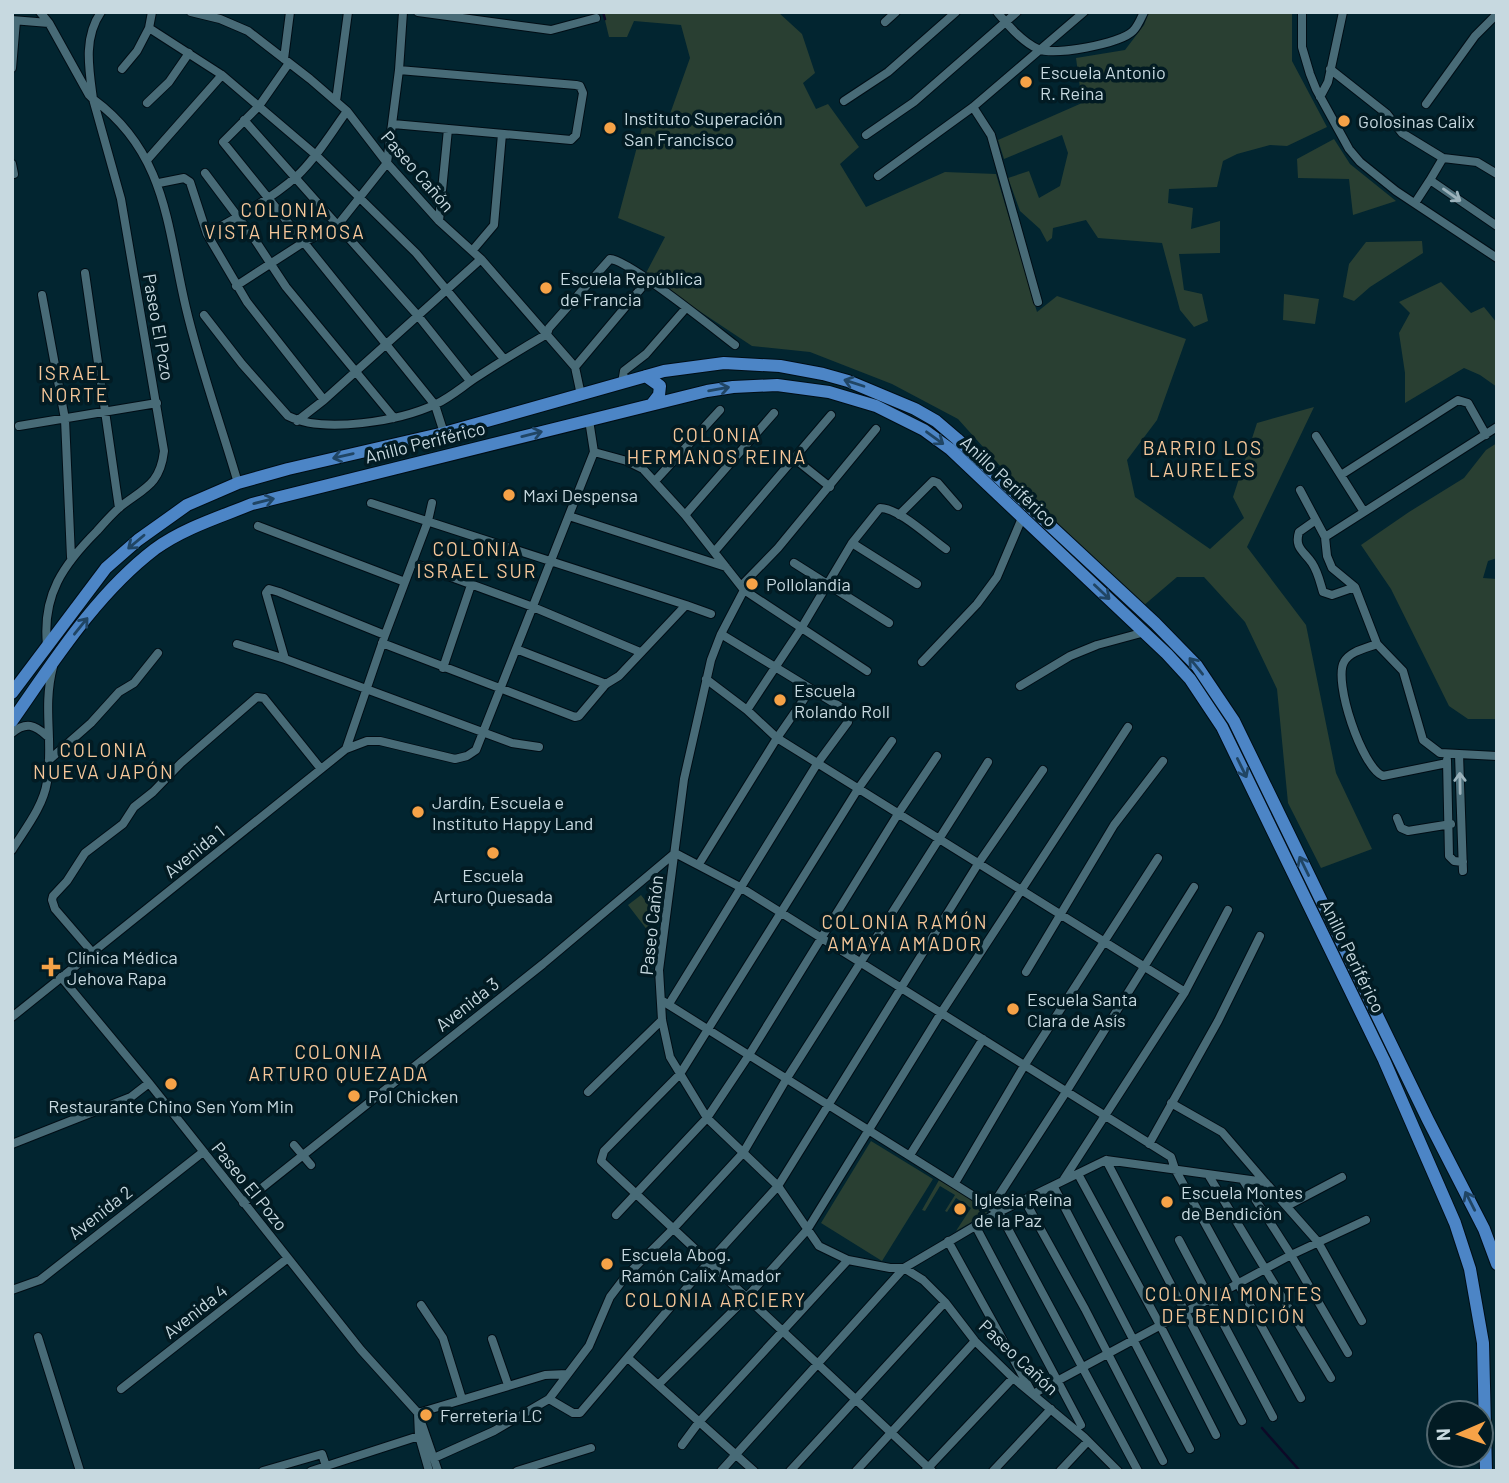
<svg xmlns="http://www.w3.org/2000/svg" width="1509" height="1483" font-family="Barlow,sans-serif">
	<style>
		.green { fill: #293f32 }
		.lines { fill: none; stroke-linecap: round; stroke-linejoin: round }
		.stream { stroke: #0d0927; stroke-width: 2.5 }
		.minor-casing { stroke: #000d15; stroke-width: 10 }
		.highway-casing { stroke: #000d15; stroke-width: 14 }
		.minor { stroke: #486b77; stroke-width: 8 }
		.highway { stroke: #4c85c6; stroke-width: 12 }
		.oneway { stroke: #9bb2bb }
		.oneway2 { stroke: #204564 }
		.poi-dot { fill: #f6a247; stroke: #021b23; stroke-width: 2.5 }
		.labels { text-anchor: middle; dominant-baseline: central; stroke-width: 7; stroke-linejoin: round; paint-order: stroke }
		.poi-label { font-size: 18px; fill: #c7d9e0; stroke: #021b23; text-anchor: start }
		.street-label { font-size: 18px; fill: #c7d9e0; stroke: #021b23 }
		.neighbourhood-label { font-size: 19px; letter-spacing: 2px; fill: #f6c79a; stroke: #021b23 }
	</style>
	<rect width="100%" height="100%" fill="#022530"/>
	<path class="green" d="M603 12H778L802 34 815 73 803 83 816 109 828 104 859 147 840 164 866 207 945 172 996 174 1037 312 1057 296 1186 339 1157 420 1127 460 1135 497 1210 549 1244 518 1233 497 1257 423 1314 407 1247 547 1306 625 1336 773 1372 849 1321 868 1288 803 1277 689 1245 622 1204 577H1177L1143 606 1010 477 958 419 892 384 810 352 752 346 645 275 665 237 618 218 646 113 670 114 690 58 681 25 634 21 627 37H609Z
		M1149 12H1292V61L1327 127 1287 146 1270 145 1237 154 1223 161 1217 187 1169 189 1168 203 1193 208 1191 229 1220 221V253L1179 254 1184 290 1202 294 1208 321 1194 327 1180 310 1162 243 1098 238 1086 220 1053 228 1052 238 1047 242 1040 229 1020 211 1008 178 1029 171 1039 198 1060 186 1068 153 1062 135 1004 159 998 140 1082 103 1076 58 1125 50 1144 25Z
		M1334 139 1350 164 1396 201 1353 215 1349 179 1298 178 1297 159Z
		M1422 241 1423 253 1370 287 1354 301 1343 297 1349 264 1366 242Z
		M1441 282 1471 313 1484 307 1497 323V387L1480 375 1464 368 1405 403V373L1399 333 1410 313 1399 302Z
		M1284 294 1319 299 1315 324 1283 320Z
		M1497 443V558L1488 561 1483 578 1497 579V719H1468L1449 706 1391 589 1361 545 1409 512 1464 478 1486 450Z
		M641 895 661 921 648 931 628 905Z
		M871 1141 933 1179 882 1261 821 1223Z
		M939 1180 986 1208 987 1213 956 1231 971 1208 956 1198 947 1212 945 1211 955 1195 940 1186 925 1211 922 1210Z"/>
	<g class="lines">
		<path class="stream" d="M603 12 605 19
			M1262 1428 1300 1471"/>
		<g class="minor-casing">
			<path id="minor" d="M40 12 49 23
				M191 12 220 19 248 31 310 79 347 111 387 163 439 221 481 259 575 367 581 395
				M418 12 551 30 596 18
				M997 12C1008 25 1022 42 1038 49 1054 56 1120 44 1133 31 1138 26 1141 18 1144 12
				M1302 12V47L1310 74 1316 89 1349 149 1360 162 1396 191 1497 258
				M12 20 49 23 89 95 93 99 121 199 164 451C160 485 144 488 120 507 112 514 104 523 97 531 63 565 42 595 47 645
				M885 22 896 12
				M149 28 152 12
				M284 59 290 12
				M289 63 259 106 223 142 435 405 444 433
				M12 68 16 21
				M122 69 137 51 149 28 222 75 316 155 416 253 504 359
				M1330 69 1387 114 1402 133 1443 158 1477 162 1497 174
				M1320 97 1328 82 1343 12
				M93 99C167 153 167 228 186 308 200 367 221 425 238 483
				M93 99C89 69 83 38 101 12
				M336 101 348 12
				M844 101 888 72 956 12
				M147 103 169 82 189 53
				M1426 104 1475 36 1497 14
				M973 107 991 135 1038 302
				M244 120 419 317 470 381
				M393 124 571 140 576 135 583 93 580 86 576 85 399 70
				M866 135 914 102 1017 12
				M147 160 222 75
				M12 164 14 174
				M205 173 253 237 286 287 394 418
				M878 176 973 107 1084 12
				M1430 180 1443 158
				M159 183 184 178 190 182 207 234 247 302 324 400
				M1415 203 1430 180 1497 226
				M439 221 448 129
				M207 234C238 217 271 199 297 176 317 157 331 133 347 111
				M472 251 494 225 502 134
				M85 273 119 508
				M236 286 304 242 337 226 387 163 399 70 403 12
				M42 295 65 419 71 557
				M204 315 242 364 288 416C324 434 400 421 436 404 451 397 463 386 477 377 500 362 523 348 547 334L549 328 610 259C629 260 714 329 735 345
				M575 367 648 280
				M622 383 624 371 646 354 686 308
				M589 420 594 452
				M297 421 324 400 481 259
				M19 426 157 403
				M1316 436 1364 512
				M594 452 627 461 643 469 685 515 744 590 867 671
				M795 459 830 487
				M1341 475 1458 400 1468 403 1486 435
				M655 481 720 410
				M1300 490 1325 537 1327 556 1332 568 1355 587 1377 644 1403 671 1423 740 1440 753 1497 756
				M371 503 686 605
				M685 515 774 413
				M899 515 933 481 938 483 958 506
				M569 516 726 567
				M1316 520 1299 532C1294 548 1304 551 1312 563 1318 572 1320 582 1323 592L1332 595 1355 587
				M258 526 405 582
				M1325 537 1497 427
				M852 543 917 584
				M715 551 831 415
				M413 563 533 607 640 652
				M794 563 889 623
				M742 585 778 548 876 429
				M744 590 721 634 711 660 684 779 659 970 662 1020 670 1057 707 1118 778 1186 819 1246 848 1260 890 1268H904L923 1280 945 1302 975 1341 1013 1378 1084 1437 1118 1471
				M385 635 279 592 269 589 266 593 285 659 512 743 539 747
				M382 643 575 717 579 716 606 684 619 676 686 605 711 614
				M237 644 285 659
				M1377 644C1367 648 1350 651 1344 662 1333 681 1362 768 1383 776L1447 763
				M516 649 606 684
				M922 662 977 604 997 577 1022 518
				M443 668 471 585
				M706 679 747 710 777 738 1185 992
				M1020 686 1070 656 1097 645 1145 632
				M747 710 802 627 852 543 880 508C899 508 930 538 946 549
				M12 733C26 721 35 725 47 736
				M892 741 858 789 680 1074 604 1151 601 1161 932 1471
				M346 749 385 635 428 521 432 503
				M1459 754 1463 871
				M49 760 91 723 119 692 134 683 158 653
				M1447 760 1449 856 1454 861 1463 862
				M1397 818 1401 828 1408 831 1451 824
				M12 850C25 829 43 807 47 782 54 743 42 708 53 667
				M675 853 740 887 1171 1157 1175 1169 1301 1398
				M699 864 777 738 811 689
				M92 952 55 909 52 900 53 896 67 881 85 853 123 824 134 807 153 792 181 763 257 697 264 698 321 769
				M1026 972 1114 825 1163 761
				M61 977 149 1083 361 1350 418 1413 419 1436 429 1471
				M661 1000 999 1212 1138 1471
				M669 1004 817 764 848 722 849 716 844 709 721 634
				M12 1017 346 749 367 741H380L455 759 467 756 476 750 594 452
				M588 1092 662 1020
				M1171 1103 1222 1132 1265 1182
				M12 1144 131 1097 149 1083
				M1149 1144 1218 1021 1260 936
				M294 1145 311 1165
				M910 1155 983 1039
				M1106 1160 1242 1421
				M1078 1174 1160 1325 1216 1435
				M1209 1176 1331 1378
				M1064 1179 1185 992 1228 910
				M1243 1180 1291 1255 1348 1353
				M955 1183 1024 1066 1158 858
				M1054 1187 1190 1449
				M1025 1201 1085 1309 1163 1461
				M243 1203 543 964 675 853
				M992 1206 1066 1092 1194 887
				M1287 1206 1342 1177
				M616 1215 707 1118 749 1055 898 814 937 756
				M976 1227 1081 1425
				M1179 1240 1273 1417
				M948 1241 1030 1389
				M12 1290 40 1280 203 1152
				M421 1305 443 1338 462 1399
				M38 1337 80 1471
				M492 1339 508 1385
				M628 1358 754 1471
				M658 1385 747 1297 807 1230 941 1013 1128 727
				M121 1389 288 1258
				M1033 1394 1291 1255 1366 1220
				M549 1399 573 1413H580L708 1263 778 1186 978 864 1043 770
				M682 1445 699 1422 848 1260
				M434 1458 494 1431 549 1399 589 1346 610 1297 626 1276 673 1229 743 1153 787 1078 988 762
				M926 1470 1013 1378
				M263 1471 322 1454 326 1466
				M311 1471 419 1436
				M438 1471 418 1413 545 1375 567 1374
				M517 1471 591 1448
				M721 1471 904 1268 999 1212 1106 1160 1265 1182 1318 1242 1362 1321
				M790 1471 945 1302
				M856 1471 975 1341
				M993 1471 1051 1409
				M1060 1471 1088 1441"/>
		</g>
		<g class="highway-casing">
			<path id="highway" d="M646 376 660 386 659 395 652 404
				M12 693 106 568 138 540 187 505 238 483 288 469 444 433 664 371 724 363 780 366 823 374 848 381 915 409 936 421 957 439 1155 623 1197 666 1234 721 1428 1120 1484 1229 1497 1264
				M12 721C54 661 96 594 155 549 184 528 220 517 252 504L707 391 733 387 777 385 829 392 876 406 924 430 950 449 1167 654 1190 679 1222 727 1384 1060 1455 1223 1470 1269 1483 1343 1486 1471"/>
		</g>
		<use href="#minor" class="minor"/>
		<use href="#highway" class="highway"/>
	</g>
	<defs><path id="oneway-shaft" d="M-6 0H5M1.5-3L5.5 0L1.5 3" fill="none" stroke-width="1.6" stroke-linecap="round" stroke-linejoin="round" transform="scale(1.75)"/></defs>
	<g class="oneway">
		<use href="#oneway-shaft" transform="translate(1452 195) rotate(35)"/>
		<use href="#oneway-shaft" transform="translate(1460 783) rotate(-91)"/>
	</g>
	<g class="oneway2">
		<use href="#oneway-shaft" transform="translate(854 383) rotate(-162)"/>
		<use href="#oneway-shaft" transform="translate(719 389) rotate(-10)"/>
		<use href="#oneway-shaft" transform="translate(532 434) rotate(-14)"/>
		<use href="#oneway-shaft" transform="translate(935 438) rotate(36)"/>
		<use href="#oneway-shaft" transform="translate(343 456) rotate(167)"/>
		<use href="#oneway-shaft" transform="translate(264 501) rotate(-14)"/>
		<use href="#oneway-shaft" transform="translate(136 542) rotate(140)"/>
		<use href="#oneway-shaft" transform="translate(1102 592) rotate(43)"/>
		<use href="#oneway-shaft" transform="translate(81 626) rotate(-51)"/>
		<use href="#oneway-shaft" transform="translate(1196 666) rotate(-129)"/>
		<use href="#oneway-shaft" transform="translate(1242 768) rotate(64)"/>
		<use href="#oneway-shaft" transform="translate(1304 866) rotate(-116)"/>
		<use href="#oneway-shaft" transform="translate(1470 1201) rotate(-117)"/>
	</g>
	<g class="poi-dot">
		<circle cx="1026" cy="82" r="7"/>
		<circle cx="1344" cy="121" r="7"/>
		<circle cx="610" cy="128" r="7"/>
		<circle cx="546" cy="288" r="7"/>
		<circle cx="509" cy="495" r="7"/>
		<circle cx="752" cy="584" r="7"/>
		<circle cx="780" cy="700" r="7"/>
		<circle cx="418" cy="812" r="7"/>
		<circle cx="493" cy="853" r="7"/>
		<path d="M47.5 956.5h7v7h7v7h-7v7h-7v-7h-7v-7h7z"/>
		<circle cx="1013" cy="1009" r="7"/>
		<circle cx="171" cy="1084" r="7"/>
		<circle cx="354" cy="1096" r="7"/>
		<circle cx="1167" cy="1202" r="7"/>
		<circle cx="960" cy="1209" r="7"/>
		<circle cx="607" cy="1264" r="7"/>
		<circle cx="426" cy="1415" r="7"/>
	</g>
	<g class="labels">
		<g class="poi-label">
			<text x="1040" y="72">Escuela Antonio<tspan x="1040" dy="21">R. Reina</tspan></text>
			<text x="624" y="118">Instituto Superación<tspan x="624" dy="21">San Francisco</tspan></text>
			<text x="1358" y="121">Golosinas Calix</text>
			<text x="560" y="278">Escuela República<tspan x="560" dy="21">de Francia</tspan></text>
			<text x="523" y="495">Maxi Despensa</text>
			<text x="766" y="584">Pollolandia</text>
			<text x="794" y="690">Escuela<tspan x="794" dy="21">Rolando Roll</tspan></text>
			<text x="432" y="802">Jardín, Escuela e<tspan x="432" dy="21">Instituto Happy Land</tspan></text>
			<text x="493" y="875" text-anchor="middle">Escuela<tspan x="493" dy="21">Arturo Quesada</tspan></text>
			<text x="67" y="957">Clínica Médica<tspan x="67" dy="21">Jehova Rapa</tspan></text>
			<text x="1027" y="999">Escuela Santa<tspan x="1027" dy="21">Clara de Asís</tspan></text>
			<text x="368" y="1096">Pol Chicken</text>
			<text x="171" y="1106" text-anchor="middle">Restaurante Chino Sen Yom Min</text>
			<text x="1181" y="1192">Escuela Montes<tspan x="1181" dy="21">de Bendición</tspan></text>
			<text x="974" y="1199">Iglesia Reina<tspan x="974" dy="21">de la Paz</tspan></text>
			<text x="621" y="1254">Escuela Abog.<tspan x="621" dy="21">Ramón Calix Amador</tspan></text>
			<text x="440" y="1415">Ferreteria LC</text>
		</g>
		<g class="street-label">
			<text transform="translate(418 171) rotate(49)">Paseo Cañón</text>
			<text transform="translate(159 327) rotate(80)">Paseo El Pozo</text>
			<text transform="translate(425 442) rotate(-14)">Anillo Periférico</text>
			<text transform="translate(1009 481) rotate(43)">Anillo Periférico</text>
			<text transform="translate(194 851) rotate(-39)">Avenida 1</text>
			<text transform="translate(651 925) rotate(-84)">Paseo Cañón</text>
			<text transform="translate(1353 956) rotate(64)">Anillo Periférico</text>
			<text transform="translate(467 1004) rotate(-38)">Avenida 3</text>
			<text transform="translate(250 1186) rotate(51)">Paseo El Pozo</text>
			<text transform="translate(100 1212) rotate(-38)">Avenida 2</text>
			<text transform="translate(195 1311) rotate(-38)">Avenida 4</text>
			<text transform="translate(1019 1357) rotate(43)">Paseo Cañón</text>
		</g>
		<g class="neighbourhood-label">
			<text x="285" y="209">COLONIA<tspan x="285" dy="22">VISTA HERMOSA</tspan></text>
			<text x="75" y="372">ISRAEL<tspan x="75" dy="22">NORTE</tspan></text>
			<text x="717" y="434">COLONIA<tspan x="717" dy="22">HERMANOS REINA</tspan></text>
			<text x="1203" y="447">BARRIO LOS<tspan x="1203" dy="22">LAURELES</tspan></text>
			<text x="477" y="548">COLONIA<tspan x="477" dy="22">ISRAEL SUR</tspan></text>
			<text x="104" y="749">COLONIA<tspan x="104" dy="22">NUEVA JAPÓN</tspan></text>
			<text x="905" y="921">COLONIA RAMÓN<tspan x="905" dy="22">AMAYA AMADOR</tspan></text>
			<text x="339" y="1051">COLONIA<tspan x="339" dy="22">ARTURO QUEZADA</tspan></text>
			<text x="1234" y="1293">COLONIA MONTES<tspan x="1234" dy="22">DE BENDICIÓN</tspan></text>
			<text x="716" y="1299">COLONIA ARCIERY</text>
		</g>
	</g>
	<rect width="1509" height="1483" fill="none" stroke="#c7d9e0" stroke-width="28"/>
	<g transform="translate(1460 1434) rotate(268)"><circle r="33" fill="#021b23" stroke="#51676f" stroke-width="2"/>
	<path d="M0-5L12 26L0 18L-12 26Z" fill="#f6a247"/>
	<text y="-10" font-size="19" font-weight="bold" text-anchor="middle" fill="#c7d9e0">N</text>
	</g>
</svg>
